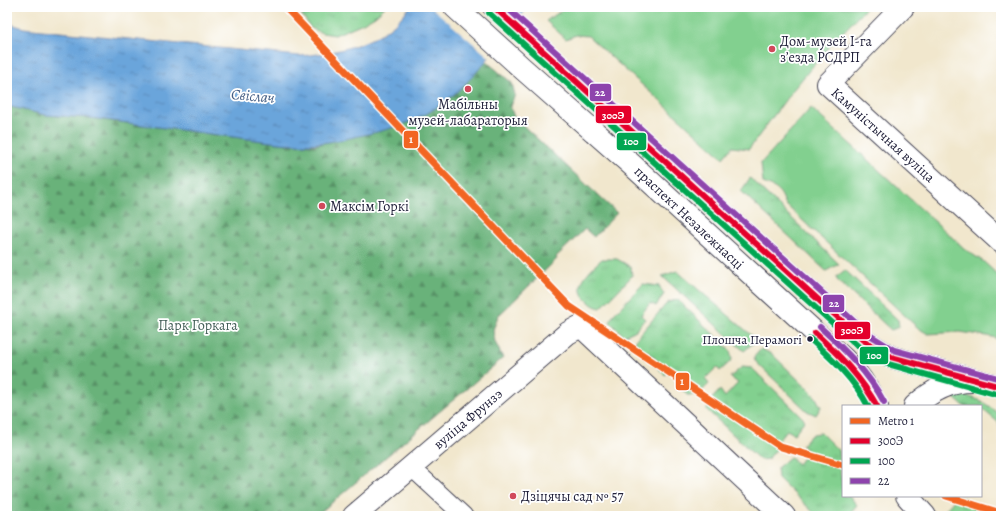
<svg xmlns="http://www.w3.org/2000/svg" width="1008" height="523" font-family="Alegreya,serif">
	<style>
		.grass { fill: url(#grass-tufts); stroke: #527965 }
		.forest { fill: url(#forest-firs); stroke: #466a5a }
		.green { fill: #82d08f; stroke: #527965 }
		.water { fill: url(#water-ripples); stroke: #46648b }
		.pier { fill: #f1e7cd }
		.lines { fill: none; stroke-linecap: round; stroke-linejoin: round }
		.street-casing { stroke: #414051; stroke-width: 19 }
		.secondary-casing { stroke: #414051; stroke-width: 24 }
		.primary-casing { stroke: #414051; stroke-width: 24 }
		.street { stroke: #fff; stroke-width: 17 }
		.secondary { stroke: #fff; stroke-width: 22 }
		.primary { stroke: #fff; stroke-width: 22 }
		.bus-1-casing { stroke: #fff; stroke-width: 9 }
		.bus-2-casing { stroke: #fff; stroke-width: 9 }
		.bus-3-casing { stroke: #fff; stroke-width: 9 }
		.bus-1 { stroke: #e4002b; stroke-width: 6 }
		.bus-2 { stroke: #00a651; stroke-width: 6 }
		.bus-3 { stroke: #8e44ad; stroke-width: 6 }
		.metro-1-casing { stroke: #fff; stroke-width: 10 }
		.metro-1 { stroke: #f26522; stroke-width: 7 }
		.poi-dot { fill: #d1495b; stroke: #fff; stroke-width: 1.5 }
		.bus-dot { fill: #22223b; stroke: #fff; stroke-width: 1.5 }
		.labels { text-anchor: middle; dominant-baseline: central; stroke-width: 3.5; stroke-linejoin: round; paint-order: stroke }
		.bus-label { font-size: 13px; fill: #22223b; stroke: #fff; text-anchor: end }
		.poi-label { font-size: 14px; fill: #22223b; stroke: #fff; text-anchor: start }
		.street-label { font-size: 14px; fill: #22223b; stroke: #fff }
		.park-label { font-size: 14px; fill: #445f58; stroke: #fff }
		.water-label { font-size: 15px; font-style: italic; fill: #435d83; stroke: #fff }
		.line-badge { stroke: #fff; stroke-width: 1.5 }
		.badge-label { font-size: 11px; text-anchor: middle; font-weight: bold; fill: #fff }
	</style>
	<defs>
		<pattern id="grass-tufts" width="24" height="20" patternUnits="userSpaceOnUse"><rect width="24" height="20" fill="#82d08f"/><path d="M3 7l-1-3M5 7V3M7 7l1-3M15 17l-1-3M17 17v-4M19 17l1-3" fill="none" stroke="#70b27c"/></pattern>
		<pattern id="forest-firs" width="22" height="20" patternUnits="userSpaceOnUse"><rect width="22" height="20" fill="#69b27a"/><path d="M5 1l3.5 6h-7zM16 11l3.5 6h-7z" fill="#569065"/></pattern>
		<pattern id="water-ripples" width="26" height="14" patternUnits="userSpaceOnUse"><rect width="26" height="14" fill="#6ba5db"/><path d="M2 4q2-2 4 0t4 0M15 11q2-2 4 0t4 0" fill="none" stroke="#5886b3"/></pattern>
	</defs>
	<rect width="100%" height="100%" fill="#fff"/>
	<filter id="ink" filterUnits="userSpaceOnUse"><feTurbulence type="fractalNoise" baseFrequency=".025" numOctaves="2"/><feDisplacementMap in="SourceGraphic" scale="8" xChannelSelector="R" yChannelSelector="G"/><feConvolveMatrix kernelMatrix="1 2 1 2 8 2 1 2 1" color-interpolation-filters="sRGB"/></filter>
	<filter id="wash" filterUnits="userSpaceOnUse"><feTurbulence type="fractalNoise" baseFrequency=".012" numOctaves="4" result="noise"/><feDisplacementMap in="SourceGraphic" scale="16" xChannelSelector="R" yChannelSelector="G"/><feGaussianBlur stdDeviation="0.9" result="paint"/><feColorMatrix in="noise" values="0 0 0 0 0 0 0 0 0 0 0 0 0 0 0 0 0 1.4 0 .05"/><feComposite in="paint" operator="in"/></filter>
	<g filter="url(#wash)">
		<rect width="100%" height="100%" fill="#f1e7cd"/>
		<path class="grass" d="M306 7H385L375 16 363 23 335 35 322 33 311 28 299 11Z
			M750 178 839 264 826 271 741 191Z
			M602 259H617L631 267 632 276 601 308C594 307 591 304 585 298 572 285 592 268 602 259Z
			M845 270 898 320 899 327 891 330 837 280 836 277Z
			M677 271 757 340 744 351 662 276Z
			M643 284 659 286 664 294 656 306 650 303 641 315 645 319 636 330 624 336 610 322 614 314Z
			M678 300 730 350 732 360 720 371 717 367 705 379 709 384 698 395H687L679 386 681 381 668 369 665 375 656 366 658 361 647 351 643 354 635 346 636 339 668 302Z
			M761 349 772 354 815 396 821 407 816 415 807 411 756 362 754 357Z
			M742 367 752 368 805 420 794 434 787 430 777 442 779 446 768 459 760 460 707 410 708 403 720 390 725 397 738 383 730 377Z
			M951 395C976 396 982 400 1001 416V431L1000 432 999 423 981 408V406H963Z
			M821 433 838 450 843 496H849L857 505 847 516H817L778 478 777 468 790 457 798 464 808 452 802 445 812 434Z
			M958 496 961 498 963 497 983 516H953L946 509Z"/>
		<path class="forest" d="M486 61 512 83 515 95 510 106 514 117 617 213 594 237 585 229 556 257 557 259 498 316 493 330 495 342 503 358 316 516H7V106L45 115 90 118 287 144 316 145 428 113C451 99 468 80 486 61Z"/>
		<path class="green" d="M567 7H867L829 47 792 91 749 149 732 147 723 158 588 36 576 35 566 39 546 21Z
			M811 108 966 250 984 262 1001 278V341L993 337 960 332 928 334 918 328 785 204C781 190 776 188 763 183L761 163Z"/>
		<path class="water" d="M410 7H528C499 44 470 89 428 113 407 125 383 131 359 136 328 143 310 146 278 143L90 118 45 115 7 106V23L24 28 60 32 299 56C328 54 364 47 388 29 397 23 403 15 410 7Z"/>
		<path class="pier" d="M431 7H512L523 17 490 58Z"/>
	</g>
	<g filter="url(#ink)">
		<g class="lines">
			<g class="street-casing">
				<path id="street" d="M411 467 464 516"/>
			</g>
			<g class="secondary-casing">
				<path id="secondary" d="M903 7 828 84 1001 242
					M354 516 568 333 579 327 583 328 784 516"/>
			</g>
			<g class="primary-casing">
				<path id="primary" d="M455 7 522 68 632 165 844 359C858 373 868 388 877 406
					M494 7 863 340 891 357 1001 387
					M915 406C931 391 950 381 972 381
					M907 496 925 516"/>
			</g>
			<use href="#street" class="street"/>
			<use href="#secondary" class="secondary"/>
			<use href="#primary" class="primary"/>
			<g class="bus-1-casing">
				<path id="bus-1" d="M494 7 863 340 891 357 1001 387
					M815 333C839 355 861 377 877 406"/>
			</g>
			<g class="bus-2-casing">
				<path id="bus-2" d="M489 13 858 346 888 364 999 395
					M810 339C832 359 854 379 868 406"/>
			</g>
			<g class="bus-3-casing">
				<path id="bus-3" d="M506 7 868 334 894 350 1001 379
					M820 327C845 350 868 372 884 402"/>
			</g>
			<use href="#bus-1" class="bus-1"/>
			<use href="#bus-2" class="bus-2"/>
			<use href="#bus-3" class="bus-3"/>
			<g class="metro-1-casing">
				<path id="metro-1" d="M285 7 569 306 781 447 843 465
					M946 496 1001 513"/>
			</g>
			<use href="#metro-1" class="metro-1"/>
		</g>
	</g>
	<g class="poi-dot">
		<circle cx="772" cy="49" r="4"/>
		<circle cx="468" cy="89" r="4"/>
		<circle cx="322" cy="206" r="4"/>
		<circle cx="513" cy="496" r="4"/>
	</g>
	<circle class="bus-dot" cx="810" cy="339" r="3.5"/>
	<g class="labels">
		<g class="bus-label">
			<text x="802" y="339">Плошча Перамогі</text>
		</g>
		<g class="poi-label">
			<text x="780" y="41">Дом-музей I-га<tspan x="780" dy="16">зʼезда РСДРП</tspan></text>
			<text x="468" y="104" text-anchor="middle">Мабільны<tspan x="468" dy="16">музей-лабараторыя</tspan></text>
			<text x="330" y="206">Максім Горкі</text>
			<text x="521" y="496">Дзіцячы сад № 57</text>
		</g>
		<g class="street-label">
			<text transform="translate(883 135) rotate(42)">Камуністычная вуліца</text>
			<text transform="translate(689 218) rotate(43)">праспект Незалежнасці</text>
			<text transform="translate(468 419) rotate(-40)">вуліца Фрунзэ</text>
		</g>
		<g class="park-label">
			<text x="198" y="325">Парк Горкага</text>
		</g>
		<g class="water-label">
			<text transform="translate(253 96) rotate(5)">Свіслач</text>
		</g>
	</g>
	<g class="line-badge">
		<rect x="589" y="83" width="23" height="19" rx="4" fill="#8e44ad"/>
		<rect x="595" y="105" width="37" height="19" rx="4" fill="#e4002b"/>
		<rect x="403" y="130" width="16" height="19" rx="4" fill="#f26522"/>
		<rect x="616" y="132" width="31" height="19" rx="4" fill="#00a651"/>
		<rect x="822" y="294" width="23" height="19" rx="4" fill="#8e44ad"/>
		<rect x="834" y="321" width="37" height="19" rx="4" fill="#e4002b"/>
		<rect x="859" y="346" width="30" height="19" rx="4" fill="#00a651"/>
		<rect x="675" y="372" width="15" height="19" rx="4" fill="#f26522"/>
	</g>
	<g class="badge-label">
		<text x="600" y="96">22</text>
		<text x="613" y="119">300Э</text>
		<text x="411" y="143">1</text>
		<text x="631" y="145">100</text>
		<text x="834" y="307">22</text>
		<text x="852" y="334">300Э</text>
		<text x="874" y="359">100</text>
		<text x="682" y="385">1</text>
	</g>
	<rect width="1008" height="523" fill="none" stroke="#fff" stroke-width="24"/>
	<rect x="842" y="405" width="140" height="92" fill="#ffffff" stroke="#a7a7b1"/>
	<rect x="850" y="418" width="20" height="6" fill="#f26522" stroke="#a7a7b1"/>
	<text x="878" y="425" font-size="12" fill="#22223b">Metro 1</text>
	<rect x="850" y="438" width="20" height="6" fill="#e4002b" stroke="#a7a7b1"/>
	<text x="878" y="445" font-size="12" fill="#22223b">300Э</text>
	<rect x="850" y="458" width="20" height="6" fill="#00a651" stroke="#a7a7b1"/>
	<text x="878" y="465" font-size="12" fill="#22223b">100</text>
	<rect x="850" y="478" width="20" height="6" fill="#8e44ad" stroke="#a7a7b1"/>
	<text x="878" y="485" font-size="12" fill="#22223b">22</text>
</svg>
